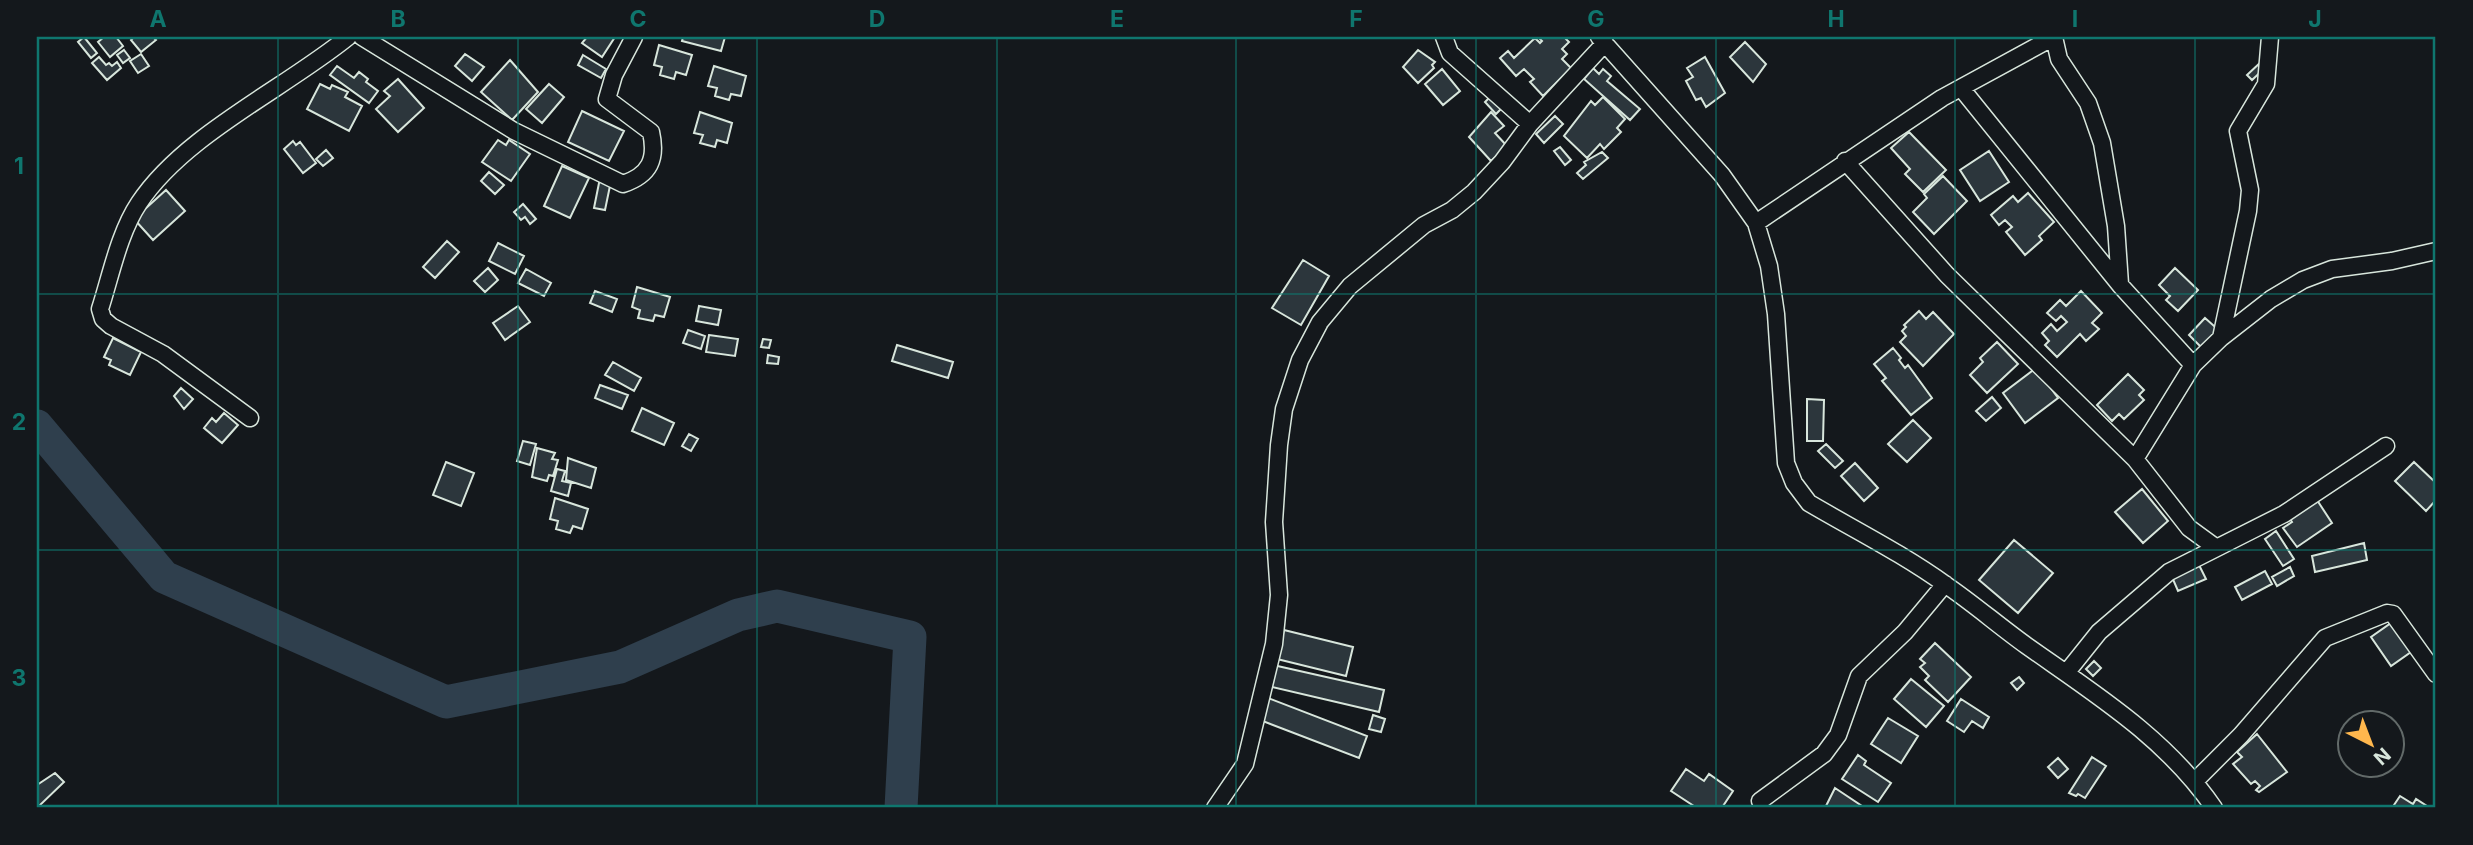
<svg xmlns="http://www.w3.org/2000/svg" width="2473" height="845" font-family="Inter,sans-serif">
	<style>
		.lines { fill: none; stroke-linecap: round; stroke-linejoin: round }
		.river { stroke: #2f3f4d; stroke-width: 33 }
		.building { fill: #2c363c; stroke: #d8e6dc; stroke-width: 2 }
		.street-casing { stroke: #d8e6dc; stroke-width: 19 }
		.street { stroke: #14181c; stroke-width: 16 }
		.grid { fill: none; stroke: #0f766e; stroke-width: 2; stroke-opacity: 0.55 }
		.neatline { fill: none; stroke: #0f766e; stroke-width: 2.5 }
		.grid-label { font-size: 23px; text-anchor: middle; font-weight: bold; fill: #0f766e }
	</style>
	<rect width="100%" height="100%" fill="#14181c"/>
	<g class="lines">
		<path class="river" d="M37 426 164 577 446 702 620 667 738 615 777 606 910 637 901 808"/>
	</g>
	<path class="building" d="M84 37 97 53 91 58 78 42Z
		M104 37H116L123 46 110 57 98 42Z
		M134 37H153L156 40 141 52 131 40Z
		M587 37H615L602 57 582 43Z
		M683 37H725L721 51 682 41Z
		M1538 37H1564L1569 42 1562 49 1567 54 1562 59 1571 68 1543 96 1530 82 1534 79 1524 69 1516 76 1500 58 1508 51 1514 58 1535 38 1540 43 1542 41Z
		M1745 42 1766 64 1753 82 1730 57Z
		M659 45 692 55 686 75 676 72 674 79 660 75 662 67 654 65Z
		M124 50 130 58 123 63 117 55Z
		M1418 50 1435 62 1432 65 1434 68 1418 83 1403 67Z
		M141 54 149 66 138 73 130 61Z
		M465 54 484 67 472 81 455 66Z
		M583 55 606 69 601 78 578 65Z
		M99 57 106 65 109 63 112 66 117 62 121 68 107 80 92 63Z
		M1705 57 1725 93 1706 107 1701 98 1696 100 1686 81 1693 77 1687 68Z
		M510 60 538 92 512 120 481 92Z
		M2261 62 2266 67 2252 80 2247 75Z
		M337 66 354 78 359 72 368 79 366 82 378 91 369 103 330 75Z
		M714 66 746 76 741 96 731 94 729 100 715 96 717 88 708 86Z
		M1593 68 1599 74 1603 69 1611 76 1607 81 1640 109 1630 120 1584 79Z
		M1442 69 1460 91 1443 105 1425 84Z
		M398 79 424 108 398 132 376 109 390 96 384 91Z
		M320 84 330 89 332 85 348 92 345 97 362 106 349 131 307 109Z
		M549 84 564 97 542 123 526 109Z
		M1493 94 1504 106 1496 114 1485 102Z
		M1603 97 1625 119 1617 128 1621 132 1604 149 1600 144 1587 158 1564 136 1591 101 1595 105Z
		M582 111 624 131 609 161 568 142Z
		M700 112 732 123 727 143 717 140 715 147 700 143 703 135 694 133Z
		M1491 112 1504 126 1495 133 1507 146 1491 161 1469 137Z
		M1555 116 1563 124 1544 143 1536 134Z
		M1909 132 1946 170 1923 192 1905 174 1910 169 1891 148Z
		M498 140 506 145 509 140 530 154 511 181 482 162Z
		M293 141 296 145 300 142 316 163 303 173 284 149Z
		M1560 147 1571 160 1565 165 1554 151Z
		M326 150 333 158 323 166 316 159Z
		M1989 151 2009 182 1980 201 1960 170Z
		M1602 152 1608 158 1583 179 1577 173 1586 165 1584 162Z
		M562 166 589 178 570 218 544 206Z
		M489 172 504 185 495 194 481 181Z
		M1943 176 1967 201 1934 234 1913 212 1927 198 1924 194Z
		M600 178 611 181 605 210 594 208Z
		M166 190 185 211 153 240 134 219Z
		M2028 193 2054 222 2039 236 2042 240 2025 255 2006 232 2012 227 2005 220 1999 225 1991 215 2013 196 2018 202Z
		M523 204 536 219 530 224 525 217 521 220 514 212Z
		M447 241 459 252 435 278 423 267Z
		M498 243 524 256 515 274 489 261Z
		M1303 260 1329 276 1301 325 1272 308Z
		M488 268 498 280 485 292 474 281Z
		M2175 268 2198 290 2178 311 2166 300 2170 296 2159 285Z
		M526 269 551 283 544 296 518 283Z
		M637 287 670 297 664 317 655 315 653 321 638 318 640 310 632 307Z
		M595 291 617 299 612 312 590 303Z
		M2081 291 2102 313 2092 323 2099 329 2086 341 2080 334 2057 357 2045 345 2049 341 2042 333 2051 324 2057 331 2067 322 2061 316 2056 321 2047 313 2060 300 2066 306Z
		M518 306 530 322 505 340 493 323Z
		M699 306 721 310 718 325 696 321Z
		M1919 311 1926 319 1933 312 1954 334 1923 366 1900 342 1906 336 1902 331 1906 327 1904 325Z
		M2205 318 2222 333 2205 351 2189 335Z
		M688 330 705 336 701 349 683 343Z
		M709 335 738 339 735 356 706 352Z
		M113 338 141 352 130 375 109 365 111 360 104 357Z
		M763 339 771 340 769 348 761 347Z
		M1997 342 2018 364 1987 393 1970 375 1983 362 1980 358Z
		M897 345 953 362 948 378 892 361Z
		M1893 348 1901 358 1899 360 1905 368 1908 365 1932 398 1911 415 1882 381 1886 378 1874 364Z
		M768 355 779 357 778 364 767 363Z
		M613 362 641 378 634 391 605 375Z
		M2036 368 2058 398 2025 423 2003 393Z
		M2128 374 2144 390 2139 395 2144 400 2124 419 2119 414 2112 421 2097 405Z
		M600 385 628 395 622 409 595 398Z
		M181 388 193 399 184 409 174 396Z
		M1992 397 2001 408 1986 421 1976 411Z
		M1807 399 1824 400 1823 441H1807Z
		M642 408 674 423 664 445 632 431Z
		M224 413 238 425 222 443 204 428 212 418 216 422Z
		M1913 420 1931 438 1907 462 1888 444Z
		M689 434 698 439 691 451 682 446Z
		M523 441 536 444 530 465 517 461Z
		M1826 444 1843 461 1835 468 1818 451Z
		M537 448 555 453 552 459 558 460 553 476 549 475 547 481 532 477Z
		M568 458 596 468 591 488 566 480Z
		M446 462 474 473 461 506 433 495Z
		M2414 462 2436 483V500L2426 511 2395 481Z
		M1855 463 1878 488 1864 501 1841 476Z
		M557 469 565 471 562 481 571 483 568 496 551 491Z
		M2142 489 2168 521 2143 543 2115 512Z
		M555 498 588 509 582 529 573 526 570 533 556 529 558 521 550 519Z
		M2317 500 2332 523 2297 547 2283 528 2292 522 2290 519Z
		M2276 531 2294 559 2283 566 2265 539Z
		M2014 540 2053 573 2018 613 1979 580Z
		M2364 543 2367 560 2315 572 2312 556Z
		M2199 565 2206 579 2178 591 2172 577Z
		M2290 567 2294 576 2277 586 2272 577Z
		M2265 571 2272 584 2242 600 2235 587Z
		M2391 623 2411 652 2391 666 2371 637Z
		M1284 630 1353 647 1346 676 1277 659Z
		M1935 643 1971 677 1948 702 1925 680 1929 676 1920 667 1925 663 1920 659Z
		M2094 661 2101 668 2093 676 2086 669Z
		M1273 665 1384 690 1379 712 1268 686Z
		M2019 677 2024 683 2017 690 2011 683Z
		M1911 679 1944 706 1926 727 1894 699Z
		M1268 698 1367 736 1359 758 1260 720Z
		M1961 699 1989 717 1983 728 1972 721 1964 732 1947 721Z
		M1373 715 1385 719 1381 732 1369 729Z
		M1888 718 1918 736 1901 763 1871 744Z
		M2257 734 2287 772 2259 792 2256 790 2260 786 2255 781 2251 784 2233 764 2242 757 2237 752Z
		M1858 755 1866 761 1864 765 1891 783 1878 802 1842 779Z
		M2092 757 2106 766 2085 798 2078 794 2076 796 2069 793Z
		M2058 758 2068 769 2058 778 2048 767Z
		M1686 769 1704 781 1709 774 1733 791 1723 806 1697 808 1671 791Z
		M55 773 64 782 37 808V785Z
		M1835 788 1865 808H1829L1826 806Z
		M2400 796 2413 804 2416 799 2430 808H2392Z"/>
	<g class="lines">
		<g class="street-casing">
			<path id="street" d="M362 37 514 131 623 184C650 175 657 159 651 132L607 99 614 75 634 37
				M1444 37 1450 53 1530 124
				M1599 37 1722 175 1756 223 1769 266 1776 314 1786 463 1794 483 1809 503C1855 530 1903 554 1946 585 1974 604 1999 626 2027 646 2095 694 2166 738 2214 808
				M2054 37 2059 59 2088 103 2102 143 2116 226 2120 284
				M1961 88 2120 285 2193 365
				M1845 161 1947 275 2135 459 2189 528 2215 547
				M1756 223 1942 98 2054 37
				M2221 338 2248 211 2250 190 2238 131 2266 84 2270 37
				M250 418 163 354 111 326 103 319 100 309C111 275 119 233 139 203 184 135 284 89 348 37
				M2135 459 2193 365 2221 338 2271 299 2303 280 2332 269 2392 261 2436 251
				M2067 672 2099 632 2169 572 2284 514 2386 446
				M2195 781 2241 735 2325 638 2387 613 2393 614 2436 674
				M1760 801 1824 754 1838 735 1859 676 1905 632 1945 584
				M1215 808 1245 764 1274 644 1279 595 1274 522 1279 445 1284 409 1300 360 1320 322 1350 286 1424 225 1452 210 1474 192 1502 162 1530 124 1605 43"/>
		</g>
		<use href="#street" class="street"/>
	</g>
	<path class="grid" d="M278 37V808M518 37V808M757 37V808M997 37V808M1236 37V808M1476 37V808M1716 37V808M1955 37V808M2195 37V808M37 294H2436M37 550H2436"/>
	<rect width="2473" height="845" fill="none" stroke="#14181c" stroke-width="77"/>
	<g transform="translate(2371 744) rotate(138)"><circle r="33" fill="#14181c" stroke="#626a69" stroke-width="2"/>
	<path d="M0-5L12 26L0 18L-12 26Z" fill="#ffb74d"/>
	<text y="-10" font-size="19" font-weight="bold" text-anchor="middle" fill="#d8e6dc">N</text>
	</g>
	<rect x="38" y="38" width="2396" height="768" class="neatline"/>
	<g class="grid-label">
		<text x="158" y="27">A</text>
		<text x="398" y="27">B</text>
		<text x="638" y="27">C</text>
		<text x="877" y="27">D</text>
		<text x="1117" y="27">E</text>
		<text x="1356" y="27">F</text>
		<text x="1596" y="27">G</text>
		<text x="1836" y="27">H</text>
		<text x="2075" y="27">I</text>
		<text x="2315" y="27">J</text>
		<text x="19" y="174">1</text>
		<text x="19" y="430">2</text>
		<text x="19" y="686">3</text>
	</g>
</svg>
